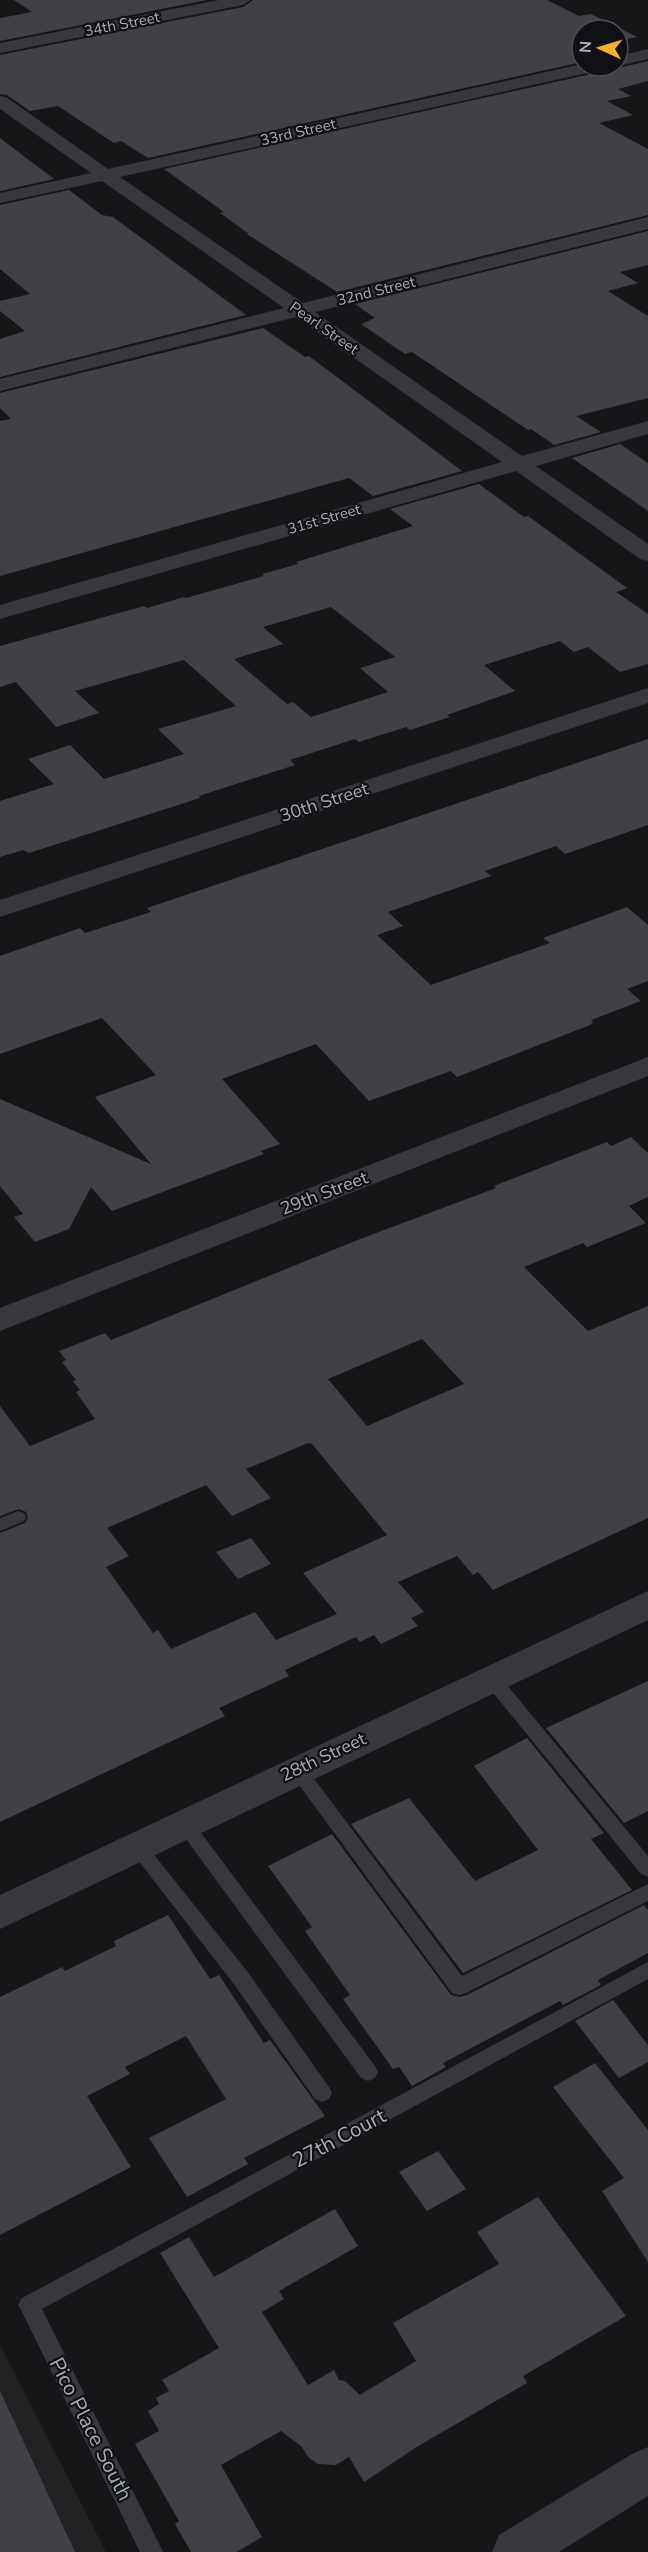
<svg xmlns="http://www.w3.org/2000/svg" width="648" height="2552" font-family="'Nunito Sans',sans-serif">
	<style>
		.built { fill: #222225 }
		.building { fill: #404145; fill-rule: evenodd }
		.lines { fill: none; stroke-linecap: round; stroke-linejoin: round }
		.service { fill: #37383d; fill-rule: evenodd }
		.minor { fill: #37383d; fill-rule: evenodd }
		.labels { text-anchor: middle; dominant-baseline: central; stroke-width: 4.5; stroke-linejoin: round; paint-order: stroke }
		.far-street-label { font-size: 15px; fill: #a8adb8; stroke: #111113 }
		.street-label { font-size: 18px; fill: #a8adb8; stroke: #111113 }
		.near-street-label { font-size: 21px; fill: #a8adb8; stroke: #111113 }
	</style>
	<rect width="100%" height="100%" fill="#161618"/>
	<path class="built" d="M0 2345 106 2552H0Z"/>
	<path class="building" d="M14 0H207L0 41V18L32 12Z
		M253 0H547L579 16 591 14 637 37 618 41V30H582V62L148 158 121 141 114 143 58 106 30 111 7 95 0 94V55L243 7Z
		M648 61V81L618 89 631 96 607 101 633 115 599 123 648 149V215L337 292 247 234H249L220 213 224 212 164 169 596 73 606 66 619 68Z
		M0 138 54 179 0 191Z
		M69 190 102 215 113 217 246 315 0 377V339L25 331 0 311V301L30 294 0 269V205Z
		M648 231V265L620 272 638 283 608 291 648 316V398L576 416 601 432 554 445 531 429 528 430 412 352 405 354 361 324 375 318 355 304Z
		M263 328 305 357 309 356 462 471 373 496 349 478 0 576V421L11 419 0 408V393Z
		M620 444 648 463V511L572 458Z
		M479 484 524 517 528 516 627 588 616 592 648 614V664L620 672 588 647 574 652 560 641 484 665 515 691 447 715 450 717 410 730 406 727 359 742 355 739 290 760 295 765 199 796 200 798 29 853 23 850 0 857V801L54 784 28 759 70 745 104 779 184 754 158 729 236 706 184 660 75 691 99 713 56 727 16 682 0 687V646L144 606 147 608 184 597 186 598 264 576 262 574 298 564 296 562 413 526 390 509ZM331 607 395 657 360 668 388 692 311 717 293 702 287 704 234 659 283 644 263 627Z
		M648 739V825L565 854 556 846 485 871 491 876 388 912 403 926 377 935 431 985 550 943 543 938 627 907 648 925V981L627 989 641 1001 591 1020 593 1022 590 1025 457 1077 451 1071 369 1101 316 1044 222 1079 280 1144 261 1151 264 1154 112 1211 91 1187 69 1229 35 1242 14 1217 23 1214 0 1186V1099L151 1164 95 1097 156 1075 102 1018 0 1054V956L80 928 85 933 151 912 147 908Z
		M631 1137 648 1153V1197L629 1206 646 1223 587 1247 583 1243 524 1267 588 1331 648 1306V1518L493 1590 478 1572 473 1575 457 1556 398 1582 424 1612 411 1618 418 1626 381 1644 374 1635 360 1642 356 1637 285 1670 289 1676 219 1708 225 1716 0 1822V1533L25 1523 28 1518 26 1512 19 1509 0 1516V1406L30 1446 95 1419 76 1392 80 1390 73 1381 76 1380 62 1362 66 1360 59 1351 105 1333 111 1340 355 1241 496 1188 494 1186 607 1142 611 1146ZM422 1339 464 1384 367 1426 328 1379ZM308 1443 312 1444 387 1535 303 1573 337 1614 276 1640 255 1612 171 1649 158 1630 153 1633 106 1567 129 1556 107 1528 206 1485 232 1516 271 1498 246 1469Z
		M251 1538 271 1564 238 1579 216 1552Z
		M648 1681V1811L624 1823 546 1728Z
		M527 1738 604 1833 591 1839 632 1890 463 1973 351 1824 409 1798 475 1881 538 1850 474 1766Z
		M332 1834 451 1995 460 1997 467 1995 644 1905 648 1910V1953L598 1980 601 1985 563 2005 560 2001 443 2063 446 2067 412 2086 399 2067 393 2069 343 1999 350 1995 305 1931 312 1927 268 1866Z
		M168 1915 210 1979 219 1975 264 2043 270 2040 325 2116 244 2158 248 2164 187 2197 149 2138 226 2099 186 2036 125 2067 130 2074 87 2096 131 2167 0 2235V1997L62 1967 65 1971 116 1946 114 1941Z
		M613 2000 648 2045V2062L619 2078 575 2021Z
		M595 2063 648 2130V2262L602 2191 624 2178 553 2087Z
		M438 2151 466 2189 427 2211 399 2172Z
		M538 2197 626 2316 523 2376 527 2383 415 2448 364 2482 349 2457 336 2465 318 2464 309 2458 301 2446 281 2431 221 2465 262 2537 237 2552H191L175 2524 179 2521 135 2444 159 2431 148 2411 159 2404 156 2398 169 2391 162 2380 219 2348 160 2253 189 2237 214 2277 335 2209 358 2246 279 2291 284 2299 262 2312 308 2385 334 2370 339 2380 345 2381 360 2395 416 2361 393 2323 499 2264 477 2232Z
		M0 2391 75 2552H0Z"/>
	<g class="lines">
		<path class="service" d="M18 1511 24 1513 26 1517 24 1521 0 1531V1518Z
			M492 1672 498 1674 648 1856V1877L641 1874 486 1684 483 1679 486 1674Z
			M297 1762 303 1764 462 1976 648 1884V1901L466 1993 459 1995 452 1993 291 1774 288 1769 291 1764Z
			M184 1816 190 1818 375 2066 378 2072 375 2078 368 2081 361 2078 178 1828 175 1823 178 1818Z
			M137 1839 143 1841 247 1971 329 2087 332 2093 329 2099 322 2102 315 2099 233 1983 131 1851 128 1846 131 1841Z
			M648 1962V1979L42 2309 163 2552H140L22 2312 18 2305 22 2298Z"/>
		<path class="minor" d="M219 0H251L243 5 0 53V43Z
			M648 49V59L618 66V56Z
			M582 64V66H604L596 71 120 177 303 303 648 217V229L315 312 522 456 648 421V434L536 466 648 544V561L640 559 516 471 0 619V605L502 462 296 317 0 391V379L284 308 102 181 0 203V193L91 173 0 109V96L6 97 108 169Z
			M648 688V703L0 917V900Z
			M648 1057V1076L0 1331V1308Z
			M648 1591V1620L0 1929V1895Z
			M648 2447V2496L559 2552H492L499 2535 632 2454Z"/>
	</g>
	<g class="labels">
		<g class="far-street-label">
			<text transform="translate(122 24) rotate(-11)">34th Street</text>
			<text transform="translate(298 132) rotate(-13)">33rd Street</text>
			<text transform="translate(376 291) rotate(-14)">32nd Street</text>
			<text transform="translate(324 328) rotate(35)">Pearl Street</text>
			<text transform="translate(324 519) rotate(-16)">31st Street</text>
		</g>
		<g class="street-label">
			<text transform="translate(324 802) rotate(-18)">30th Street</text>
			<text transform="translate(324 1193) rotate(-21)">29th Street</text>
			<text transform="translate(323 1757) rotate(-25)">28th Street</text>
		</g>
		<g class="near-street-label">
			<text transform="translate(339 2138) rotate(-28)">27th Court</text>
			<text transform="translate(91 2429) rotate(63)">Pico Place South</text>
		</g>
	</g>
	<g transform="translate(600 48) rotate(274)"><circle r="28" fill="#111113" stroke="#4d4f55" stroke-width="1.5"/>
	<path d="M0-4.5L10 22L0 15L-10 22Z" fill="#f2b134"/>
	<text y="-9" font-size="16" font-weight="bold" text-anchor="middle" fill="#a8adb8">N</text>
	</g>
</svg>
